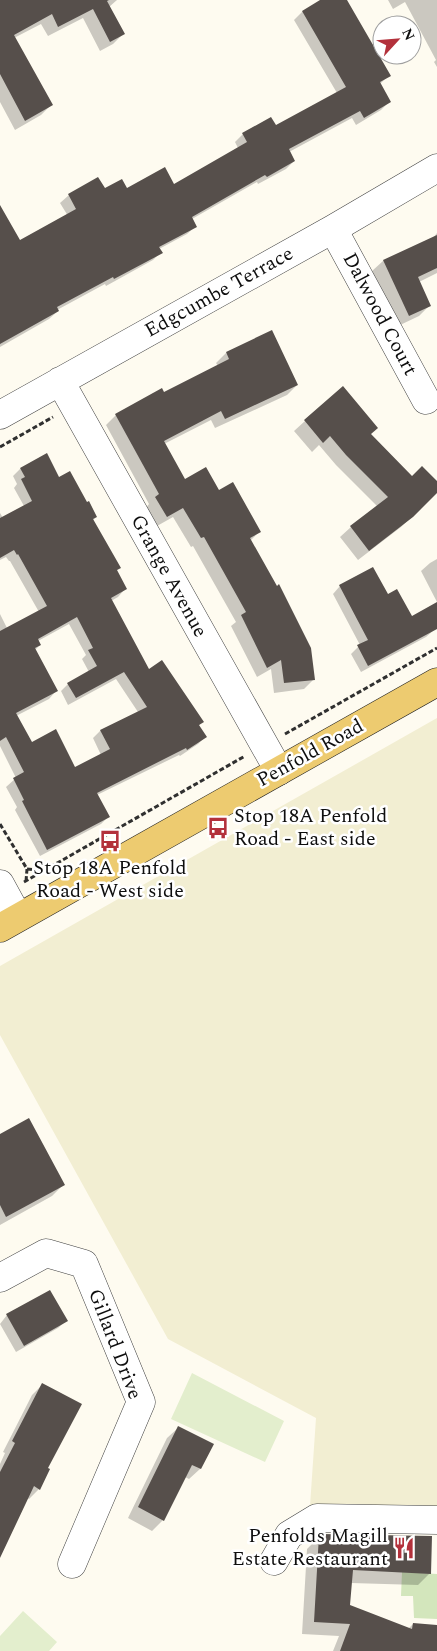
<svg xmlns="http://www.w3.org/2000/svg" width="437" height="1651" font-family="Spectral,serif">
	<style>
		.farmland { fill: #f2eed2 }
		.green { fill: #d3e6bc }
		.pitch { fill: #e3eecd }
		.shadow { fill: #0003; fill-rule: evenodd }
		.building { fill: #564f4b; fill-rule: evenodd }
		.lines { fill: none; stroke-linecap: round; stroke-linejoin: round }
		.minor-casing { stroke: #414141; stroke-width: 29 }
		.major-casing { stroke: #1f1f1f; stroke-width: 29 }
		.path { stroke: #303030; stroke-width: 3; stroke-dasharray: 5 2.5; stroke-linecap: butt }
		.minor { stroke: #fff; stroke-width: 28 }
		.major { stroke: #edcb70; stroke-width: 28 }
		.labels { text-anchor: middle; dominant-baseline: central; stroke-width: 5; stroke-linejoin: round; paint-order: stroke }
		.street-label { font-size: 20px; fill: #0e0e0e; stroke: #fff }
		.poi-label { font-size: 20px; fill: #0e0e0e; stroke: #fff; text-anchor: start }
	</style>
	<rect width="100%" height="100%" fill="#fefbf0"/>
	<path class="farmland" d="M437 718V1509L310 1506 316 1418 168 1339 0 1035V966Z"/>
	<path class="green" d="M402 1572 437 1574V1619L414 1618 413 1596H401Z"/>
	<path class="pitch" d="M192 1373 284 1421 265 1462 171 1419Z
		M23 1611 57 1642 49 1651H0V1636Z"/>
	<path class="shadow" d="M9 0H117L109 7 123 34 113 44 100 51 83 18 48 36 41 24 14 38 51 105 41 115 15 130 0 102V5Z
		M323 0H345L389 75 379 85 389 102 381 110 356 125 352 118 289 152 294 161 286 169 258 184 257 182 192 219 196 226 187 234 159 249 161 252 153 260 106 286 105 284 57 310 58 311 49 319 0 347V229L19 242 68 216 60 203 69 195 104 190 174 186 238 148 235 142 243 134 275 127 337 93 294 20 302 12Z
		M388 0H437V67L434 62 436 60 405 2 393 9Z
		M437 233V273L419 282 429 306 419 316 398 326 372 271 383 261 433 238Z
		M226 353 297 385 287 395 215 428 211 420 164 444 184 481 218 492 259 532 250 541 314 679 304 689 274 693 271 669 257 677 231 626 236 622 193 546 191 547 173 517 157 526 146 508 149 504 106 425 116 415 164 394 218 366 216 363Z
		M305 421 370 434 412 478 437 482V492L401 527 358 560 340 537 351 527 378 507 336 465 319 445 312 452 294 431Z
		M20 469 59 478 86 503 96 517 93 520 119 568 116 571 125 589 118 597 111 601 149 671 202 722 198 726 205 737 198 744 180 756 179 755 97 795 108 817 101 824 40 856 15 810 17 807 6 787 16 778 0 746V614L7 628 39 612 10 561H9L6 557 0 560V513L3 518 24 506 14 488 17 484 13 476ZM69 624 86 655 82 659 89 672 68 684 61 691 68 705 116 679 138 712 100 731 93 738 101 755 75 768 31 744 16 716 49 699 56 691 35 650 40 645 38 641Z
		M437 559V602L421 571 430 563Z
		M340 586 387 596 411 618 434 630 426 637 361 672 351 654 360 645 333 594Z
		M0 1137 63 1185 52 1196 0 1225Z
		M7 1315 66 1321 58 1328 16 1352 0 1324Z
		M42 1385 47 1469 39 1489 29 1499 27 1498 0 1546V1464L5 1453 3 1452 32 1395Z
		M178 1428 212 1445 200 1469 189 1479 185 1477 163 1520 152 1531 128 1518 167 1438Z
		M320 1536 430 1573 418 1585 351 1583 349 1606 408 1629 413 1624 437 1626V1651H333L339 1636 302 1634 307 1549Z"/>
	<path class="building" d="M0 0H109L107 1 125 34 110 42 93 9 58 27 52 14 14 35 53 105 25 121 0 74Z
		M320 0H347L391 76 380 82 391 102 364 118 360 111 289 149 295 161 267 177 265 175 192 217 197 227 159 247 163 253 114 279 113 277 57 307 59 311 0 344V205L20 240 76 209 68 194 98 177 105 188 122 179 127 188 165 167 174 184 247 142 242 133 271 117 276 125 346 87 302 11Z
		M437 235V268L418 277 431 306 409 316 383 260Z
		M272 330 298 385 225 419 221 411 164 441 185 479 206 467 219 490 233 482 261 532 250 538 277 586 279 584 311 648 315 680 284 683 281 660 267 668 241 615 246 612 204 537 201 538 183 508 167 517 155 497 159 494 115 414 162 388 164 392 229 359 226 352Z
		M343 386 378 428 371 434 412 476 422 466 437 481V493L413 517 369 551 350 526 388 497 346 455 330 436 323 443 304 420Z
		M47 453 59 477 70 471 87 502 89 501 97 517 93 519 121 568 117 570 127 589 111 598 149 669 162 660 204 722 199 725 207 737 187 750 186 748 97 793 110 817 47 850 22 801 24 800 13 778 24 772 6 737 0 741V631L47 606 18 554 17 555 14 550 0 558V518L32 501 21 479 25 477 20 468ZM77 617 93 648 88 650 97 666 67 683 76 698 124 672 147 707 100 730 110 749 75 767 56 729 32 742 16 713 58 691 35 648 41 645 38 639Z
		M373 567 388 594 397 589 412 616 437 602V629L368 666 357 645 368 640 339 585Z
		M29 1118 65 1185 6 1217 0 1205V1134Z
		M50 1290 68 1321 24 1346 6 1314Z
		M42 1383 82 1404 48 1468 50 1469 40 1490 34 1486 0 1558V1472L15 1443 12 1441Z
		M178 1426 214 1444 201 1469 192 1465 164 1521 138 1507Z
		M321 1534 432 1536 431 1574 353 1570 350 1605 412 1629 413 1623 437 1625V1651H340L350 1624 314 1622 319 1535Z"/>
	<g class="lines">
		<g class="minor-casing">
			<path id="minor" d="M333 229 426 400
				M60 381 279 771
				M0 415 333 229 437 168
				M0 884 18 917
				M0 1278 46 1253 84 1264 141 1402 72 1564
				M274 1561 289 1535 317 1518 437 1520"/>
		</g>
		<g class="major-casing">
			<path id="major" d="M0 928 437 682"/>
		</g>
		<path class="path" d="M0 447 53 417
			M285 734 437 648
			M0 824 27 869 44 871
			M26 881 27 869
			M24 882 245 756"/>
		<use href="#minor" class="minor"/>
		<use href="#major" class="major"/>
	</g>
	<defs>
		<g id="bus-bare" transform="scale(1.725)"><path d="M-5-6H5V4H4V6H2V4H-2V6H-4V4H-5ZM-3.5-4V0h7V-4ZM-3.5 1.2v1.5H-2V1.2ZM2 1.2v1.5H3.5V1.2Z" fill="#b3313b" stroke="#fff" stroke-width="2.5" paint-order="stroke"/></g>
		<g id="restaurant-bare" transform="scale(1.725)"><path d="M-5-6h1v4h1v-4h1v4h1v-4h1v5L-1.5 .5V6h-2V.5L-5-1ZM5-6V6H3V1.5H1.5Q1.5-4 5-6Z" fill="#b3313b" stroke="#fff" stroke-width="2.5" paint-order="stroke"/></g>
	</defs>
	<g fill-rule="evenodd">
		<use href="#bus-bare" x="218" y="828"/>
		<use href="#bus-bare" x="110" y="841"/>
		<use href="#restaurant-bare" x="404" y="1548"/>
	</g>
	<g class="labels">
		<g class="street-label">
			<text transform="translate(219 292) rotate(-29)">Edgcumbe Terrace</text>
			<text transform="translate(380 314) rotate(62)">Dalwood Court</text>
			<text transform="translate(169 576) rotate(61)">Grange Avenue</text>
			<text transform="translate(310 753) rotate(-29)">Penfold Road</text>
			<text transform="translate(115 1344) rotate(69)">Gillard Drive</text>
		</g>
		<g class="poi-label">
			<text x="234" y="816">Stop 18A Penfold<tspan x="234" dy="23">Road - East side</tspan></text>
			<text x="110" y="868" text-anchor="middle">Stop 18A Penfold<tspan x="110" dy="23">Road - West side</tspan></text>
			<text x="388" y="1536" text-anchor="end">Penfolds Magill<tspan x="388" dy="23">Estate Restaurant</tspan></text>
		</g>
	</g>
	<g transform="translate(397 40) rotate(64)"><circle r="24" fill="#ffffff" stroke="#9f9f9f"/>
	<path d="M0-4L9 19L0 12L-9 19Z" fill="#b3313b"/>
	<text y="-8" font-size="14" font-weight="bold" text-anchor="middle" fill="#0e0e0e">N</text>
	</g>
</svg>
